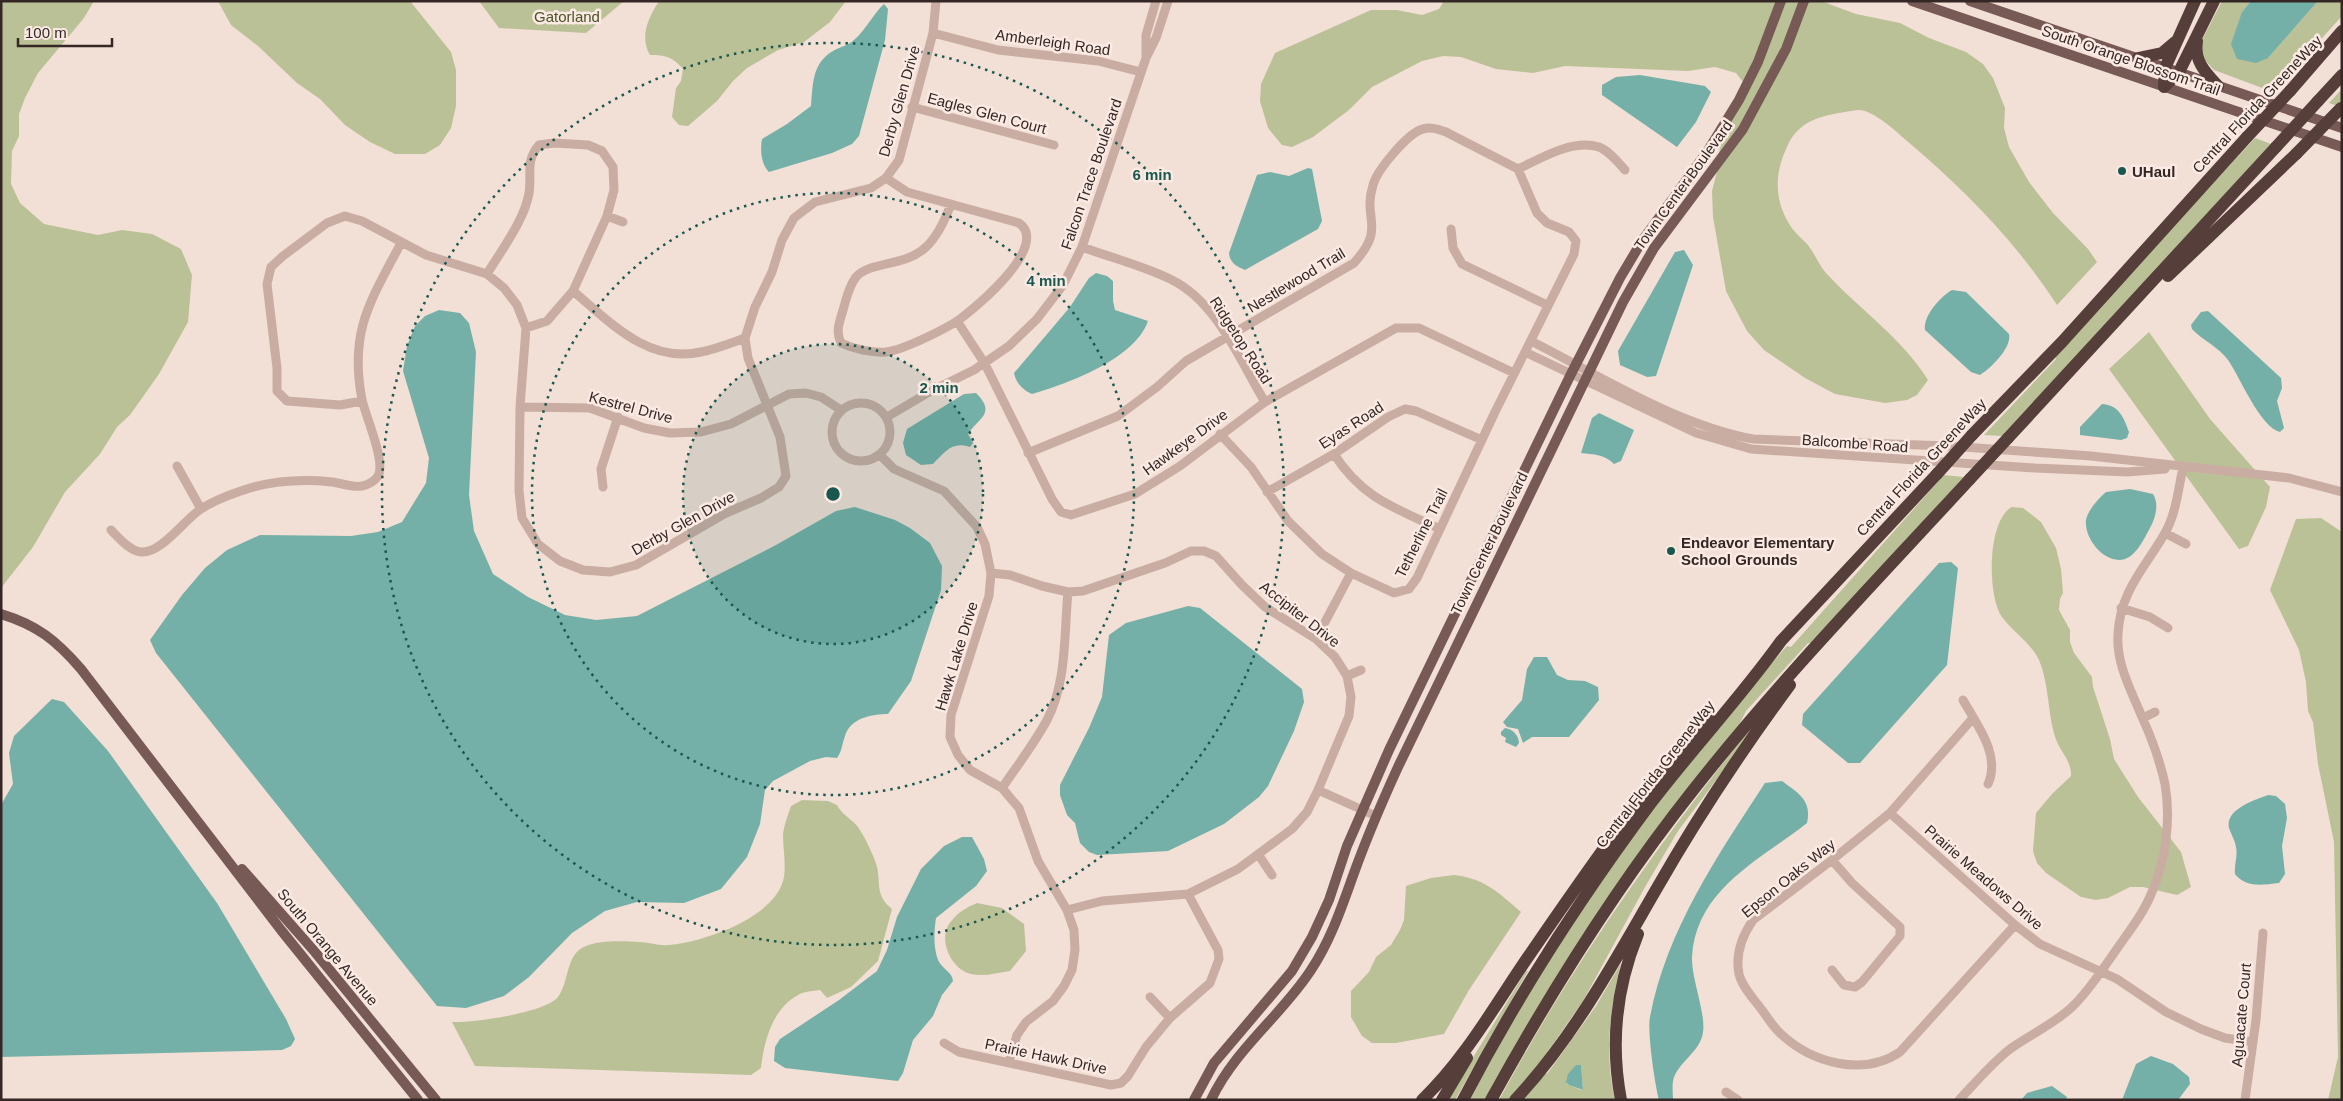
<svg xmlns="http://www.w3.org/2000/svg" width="2343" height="1101" font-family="Helvetica,sans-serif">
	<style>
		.green { fill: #bbc196; fill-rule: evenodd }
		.water { fill: #74b0a7 }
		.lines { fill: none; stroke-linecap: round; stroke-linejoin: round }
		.minor { stroke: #caada2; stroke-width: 9 }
		.major { stroke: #775a55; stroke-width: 10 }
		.highway { stroke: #563e3b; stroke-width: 12 }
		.highway-bridge { stroke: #563e3b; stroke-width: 12 }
		.ring { fill: none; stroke: #19574f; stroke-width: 2.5; stroke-dasharray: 2.5 5 }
		.poi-dot { fill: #19574f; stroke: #faeae3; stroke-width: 2 }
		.labels { text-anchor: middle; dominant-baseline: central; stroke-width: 5; stroke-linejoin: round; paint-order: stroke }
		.park-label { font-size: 15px; fill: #4c5328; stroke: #faeae3 }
		.street-label { font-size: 15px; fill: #342725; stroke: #faeae3 }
		.poi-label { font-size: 15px; font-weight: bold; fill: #342725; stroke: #faeae3; text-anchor: start }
		.centre { fill: #19574f; stroke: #faeae3; stroke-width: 2.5 }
		.ring-label { font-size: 15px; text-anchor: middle; font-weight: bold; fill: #19574f; stroke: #faeae3; stroke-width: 5; stroke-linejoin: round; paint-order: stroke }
	</style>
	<rect width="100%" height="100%" fill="#f2dfd6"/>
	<path class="green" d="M1 1H94L84 18 38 73 25 98 19 114V136L12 151 11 184 20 203 44 224 98 235 122 230 152 234 181 249 192 275 188 322 159 374 130 415 117 427 100 454 65 492 33 547 1 588Z
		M218 1H410L451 52 456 70V106L451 128 440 145 425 154H395L370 142 345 125 320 99 297 83 258 46 231 25Z
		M479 1H624L586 33 499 28Z
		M659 1H846L830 22 804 42 778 50 747 68 733 81 717 101 688 126 679 125 672 117 676 88 681 81 683 69C673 57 665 55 650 55 639 36 649 17 659 1Z
		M1444 1H1821L1856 14 1900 23 1929 38 1966 52 1983 64 1993 78 2005 108 2004 128 2009 147 2029 182 2053 213 2088 249 2097 262 2057 305C2016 242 1964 189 1907 141 1897 132 1874 111 1860 110 1856 110 1850 111 1845 112 1820 116 1798 121 1787 147 1775 171 1774 198 1788 222 1793 231 1801 238 1808 245 1815 254 1819 265 1826 273 1860 310 1901 337 1928 380L1917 395 1907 400 1885 403 1835 394 1805 378 1764 350 1747 331 1726 291 1713 217 1712 191 1720 160 1719 141 1743 82 1736 73 1715 67 1688 71 1565 66 1533 73 1496 69 1461 57 1443 56 1422 61 1372 87 1349 110 1313 137 1292 147 1282 145 1268 128 1260 101 1261 84 1275 53 1371 10H1397L1422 15 1439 9Z
		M2222 1H2251L2242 12 2268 58 2318 1H2342V16L2273 92 2214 70 2205 60 2201 42Z
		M2342 89V102L2338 106 2329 103Z
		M2255 138 2271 144 2002 436 1984 435 2056 359 2055 355Z
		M2149 332 2210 419 2270 487 2266 507 2248 546 2239 549 2109 369Z
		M1944 475 1964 477 1812 643H1808L1746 711 1739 725 1706 766 1486 1100H1470C1554 935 1664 784 1787 646L1791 647Z
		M2012 507 2023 508 2041 522 2056 548 2061 569 2063 593 2060 599 2059 610 2070 630V642L2074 653 2092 677 2093 687 2110 739 2114 759 2138 797 2181 852 2191 887 2177 895 2143 887H2130L2108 898 2096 900 2081 897 2046 873 2037 863 2033 851 2036 813 2052 794 2071 776C2072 763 2062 753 2057 742 2047 716 2050 686 2039 660 2032 644 2012 631 2002 617 1987 596 1987 520 2012 507Z
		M2321 518 2342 532V1100H2328L2338 1057 2334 842 2318 764 2313 722 2308 711 2306 682 2299 650 2270 590 2296 519Z
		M1753 725 1756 727 1678 831 1645 887 1583 1001 1537 1067 1547 1074 1596 1006 1621 963C1610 1008 1604 1054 1615 1100H1499C1571 966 1658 844 1753 725ZM1581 1065 1583 1090H1581L1567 1084Z
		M802 800 828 801 837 805C842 815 852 819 858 827 865 837 874 856 877 867 881 885 875 895 892 909L878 961 851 987 827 998 820 990C814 991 804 991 798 995 772 1009 764 1042 761 1068L751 1075 475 1066 452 1022C472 1023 545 1013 558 997 570 981 565 954 586 946 600 940 624 941 639 942 648 942 659 946 669 945 704 942 777 917 784 877 786 863 783 848 783 835 784 825 788 815 791 806Z
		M1454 875C1484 878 1499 893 1521 912L1469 990 1444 1034 1396 1043H1372L1362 1036 1351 1017V991L1369 972 1376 957 1391 945 1400 930 1404 920 1406 886 1431 878Z
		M977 903 1002 908 1024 924 1026 951 1010 971C997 973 983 977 971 974 952 970 938 941 949 924 957 913 965 908 977 903Z
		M1526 971H1528L1455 1100H1447Z"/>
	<path class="water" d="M2251 1H2318L2268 58 2256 63 2237 59 2231 44 2242 12Z
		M884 4 888 9 885 40 859 136 852 144 832 153 769 172C761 164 760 150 762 139L787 124 811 106C813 84 812 63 833 51 840 47 849 45 854 40 866 30 873 14 884 4Z
		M1640 75 1705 86 1711 92 1696 122 1677 147 1602 95V85L1616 77Z
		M1308 168 1312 169 1322 221 1318 229 1245 270C1236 266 1230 263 1229 253L1257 175 1270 172 1289 176Z
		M1684 250 1693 265 1656 376 1647 377 1620 365 1618 351 1675 252Z
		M1096 273 1107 276 1113 281V301L1115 310 1148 321C1135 359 1067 384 1032 394 1023 390 1016 383 1014 373L1070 307 1089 278Z
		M1952 290 1966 292 2009 334C2012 348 1991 368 1980 375L1971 372 1925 330C1923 316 1940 297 1952 290Z
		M439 310 460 313 469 323 476 352 469 495 474 531 493 574 528 597 565 615 596 620 637 616 776 545 836 511 855 507 895 520 910 528 930 543 942 566 941 590 911 681 888 714C872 714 850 718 845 736 842 744 842 751 837 758L826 757 810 761 773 781 765 790 760 824 747 857 721 889 684 903 637 902 605 911 572 933 529 977 504 996 466 1008 437 1006 156 653 150 640 182 595 205 568 227 550 260 535 351 536 378 532 402 522 426 483 429 458 403 371 407 346 415 326 425 316Z
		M2208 311 2281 378 2282 388 2277 401 2284 428 2280 432C2260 427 2240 377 2228 360 2219 347 2202 340 2192 329L2191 325 2201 312Z
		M976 393C997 414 978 418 968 434L973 443 970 447C952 441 945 452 933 464L921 465 906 455 903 443 907 429 964 394Z
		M2102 404C2119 405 2124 418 2129 432L2127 438 2121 440 2080 435V427Z
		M1599 413 1634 430 1621 461 1614 464C1606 455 1593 454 1581 453L1592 418Z
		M2130 489 2153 494C2159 504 2156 516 2151 526 2145 537 2137 555 2125 559 2105 565 2084 539 2086 520 2088 510 2098 499 2106 492Z
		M1951 562 1958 568 1947 665 1860 763H1848L1802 725 1803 714 1939 563Z
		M1188 606 1200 608 1302 689 1304 702 1294 731 1268 786 1259 797 1224 824 1168 851 1097 855 1089 852 1080 843 1075 823 1067 815 1060 795V785L1089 728 1102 697 1109 635 1126 623Z
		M1534 657H1547L1557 675 1568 680 1585 681 1598 687 1599 700 1569 737H1532L1523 743 1518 729 1507 727 1503 722 1522 700 1527 669Z
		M52 699 64 702 108 751 217 903 286 1019 295 1039 291 1046 282 1050 1 1057V805L13 784 9 753 14 736Z
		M1505 728C1513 729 1519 736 1519 743L1516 747 1505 742 1506 738 1501 735V732Z
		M1782 781C1799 794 1812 800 1807 823 1760 860 1696 889 1692 957 1691 978 1706 1013 1703 1032 1701 1052 1677 1062 1673 1081 1672 1087 1673 1094 1673 1100H1659C1655 1084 1647 1032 1650 1017 1666 931 1718 855 1765 783Z
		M2268 795 2276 796 2285 804 2287 818 2282 846 2285 874 2279 883C2262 885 2246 888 2235 874 2234 864 2238 856 2236 847 2235 840 2231 834 2229 828 2225 809 2255 800 2268 795Z
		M962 837H972L984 859 987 871 976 886 936 918C934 931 933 949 939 962 944 970 952 972 953 981L942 995 933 1016 913 1040 903 1073 898 1081 785 1068 774 1061 775 1047 780 1039 839 1000 877 971 887 950 897 917 921 869 944 846Z
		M2151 1056 2173 1064 2189 1077 2190 1084 2178 1100H2122L2136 1064Z
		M1576 1065H1581L1583 1090 1569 1085 1566 1082 1568 1074Z
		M2052 1086 2067 1097 2066 1100H2021L2027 1093Z"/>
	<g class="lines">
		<path class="minor" d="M933 33 998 50 1098 61 1141 72
			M1146 56V35L1156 1
			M912 107 1054 145
			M1518 169C1542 158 1572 139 1599 147 1609 151 1618 162 1625 170
			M886 178 907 192 1019 223C1050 245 979 305 960 319 946 329 903 350 886 352 872 353 854 349 841 343 835 331 840 321 843 310 846 299 849 286 856 277 870 261 905 267 926 247 938 236 945 220 951 204
			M607 216 623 222
			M1451 229 1453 248 1462 264 1547 305
			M1082 247C1112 258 1144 266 1172 280 1217 302 1240 361 1265 402
			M487 274C501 251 525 219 529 193 532 174 525 161 539 145L554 143 588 145 602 151 613 167 614 190 607 216 573 291 547 321 526 328
			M573 291C610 322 648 364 701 352 716 349 731 343 745 338
			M957 321 985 364 1052 499 1061 512 1071 515 1135 494 1180 466 1265 402 1396 328H1419L1514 373
			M1531 341C1602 377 1675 424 1753 439L1948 446 2091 456 2289 478 2342 492
			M1525 352 1696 433 1751 449 2035 468 2127 472 2165 469
			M362 401 340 405 287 401 277 391V368L267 284 271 267 283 256 327 223 345 216 362 221 426 255 487 274 504 288 517 305 526 328 520 407 519 491 522 518 538 544 560 561 583 570 610 572 636 565 724 514 761 498 779 487 786 476 780 437 748 358 745 338 755 307 772 272 782 240 794 218 815 202 871 188 886 178 899 160 933 33 936 1
			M832 432a29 29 0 1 1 58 0a29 29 0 1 1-58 0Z
			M520 407 590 408 644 428 670 433 701 432 731 424 789 394 806 393 821 397 841 410
			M887 417 931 391 974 370 1009 346 1037 319 1063 285 1082 247 1146 58 1156 38 1168 1
			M1028 453 1118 416 1157 387 1186 361 1354 263C1387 226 1362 221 1373 185 1377 170 1406 136 1420 130 1429 126 1438 129 1446 132L1518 169 1537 213 1547 223 1569 232 1576 241 1574 254 1495 412 1417 578 1409 589 1394 593 1351 573 1322 554 1288 521 1251 467 1220 434
			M1334 454C1362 498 1395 508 1440 529
			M880 455 894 469 944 491 977 527 985 544 991 573 989 596 951 715 950 737 958 755 970 770 1002 788 1019 808 1038 861 1067 910 1074 930 1075 950 1072 970 1064 986 1053 1001 1026 1022 1017 1035 1009 1062
			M177 466 201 509
			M603 487 601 469 618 417
			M1267 492 1334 454 1388 417 1405 409 1416 411 1482 440
			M111 530C119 538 130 551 141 552 161 554 185 519 201 509 216 499 234 493 250 488 278 480 303 479 332 482 341 483 353 488 362 486 368 485 375 481 378 476 386 462 366 417 362 400 349 331 370 302 401 243
			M2165 533 2186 544
			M991 573 1010 575 1042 586 1068 592 1083 591 1165 563 1191 551H1204L1216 556 1242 585 1265 607 1316 639 1335 657 1347 676 1351 697 1349 716 1318 790 1307 812 1292 829 1238 869 1188 894 1102 901 1067 910
			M2121 608 2150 617 2168 628
			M1316 639 1351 573
			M1347 676 1361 670
			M1963 700C1977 725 2001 755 1988 784
			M1973 718 1890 813 1832 860 1753 920C1742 936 1735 954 1739 974 1742 987 1754 999 1762 1010 1768 1018 1773 1027 1781 1034 1812 1063 1863 1077 1900 1052L2015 925
			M2143 718 2155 712
			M1002 788C1017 766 1034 744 1047 720 1067 683 1064 633 1068 592
			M1318 790 1376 816
			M1890 813 2015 925 2040 944 2117 979 2166 1012 2201 1029 2225 1038 2253 1042
			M1258 854 1272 875
			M1832 970 1844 985 1855 987 1862 982 1900 936V927L1852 883 1832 860
			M1150 997 1170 1018
			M944 1043 959 1052 1111 1085 1121 1083 1128 1076 1146 1047 1170 1018 1210 983 1219 959 1218 950 1188 894
			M1726 1092 1738 1100
			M1959 1100C1975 1083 1992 1063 2010 1049 2031 1034 2054 1024 2072 1007 2088 992 2100 973 2112 956 2126 935 2143 915 2152 892 2166 860 2171 819 2165 784 2160 761 2152 739 2142 717 2131 690 2116 664 2118 634 2120 591 2145 568 2165 533 2176 514 2178 490 2183 468
			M2245 1100 2256 1020 2263 933"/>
		<path class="major" d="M1912 1 2342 147
			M1970 1 2342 128
			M1 614C37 625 56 640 81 669L281 930 418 1100
			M242 869 315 952 436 1100
			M1194 1100 1214 1063 1292 971 1312 937 1329 900 1347 846 1389 750 1571 374 1620 278 1642 241 1707 152 1739 100 1758 62 1781 1
			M1211 1100C1235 1049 1281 1016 1311 970 1331 940 1342 906 1354 873 1367 837 1382 802 1398 767L1623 302 1654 248 1743 129 1786 49 1804 1"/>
		<path class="highway" d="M2197 41C2194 61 2205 72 2218 86
			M2138 58 2162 53 2175 42
			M2164 87 2179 72 2214 1
			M2164 87 2165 68 2195 1
			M2290 91 2342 31
			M2318 101 2342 75
			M2168 276 2296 154
			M1972 435 2062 342 2247 137
			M2008 438 2276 147
			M1422 1100C1465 1059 1495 1005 1528 957 1585 874 1642 791 1709 717
			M1442 1100 1467 1058
			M1463 1100C1517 996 1581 897 1651 803 1693 748 1741 697 1781 641L1937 474
			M1491 1100C1551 991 1617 886 1694 789 1780 680 1876 581 1970 479
			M1515 1100C1574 1037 1614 962 1657 888 1697 818 1742 750 1790 685
			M1621 1100C1610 1042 1616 988 1638 934"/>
		<path class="highway-bridge" d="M2247 137 2290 91
			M2276 147 2318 101
			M2296 154 2341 108
			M1937 474 1972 435
			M1970 479 2008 438"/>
	</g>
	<circle cx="833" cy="494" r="150" fill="#19574f" fill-opacity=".12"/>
	<g class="ring">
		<circle cx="833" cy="494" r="150"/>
		<circle cx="833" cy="494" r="301"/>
		<circle cx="833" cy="494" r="451"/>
	</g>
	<g class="poi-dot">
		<circle cx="2122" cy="171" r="5"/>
		<circle cx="1671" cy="551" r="5"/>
	</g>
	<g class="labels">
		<g class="park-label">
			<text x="567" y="16">Gatorland</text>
		</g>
		<g class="street-label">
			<text transform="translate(1053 42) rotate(8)">Amberleigh Road</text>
			<text transform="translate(2131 60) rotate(19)">South Orange Blossom Trail</text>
			<text transform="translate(899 101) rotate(-74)">Derby Glen Drive</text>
			<text transform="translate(2257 104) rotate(-47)">Central Florida GreeneWay</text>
			<text transform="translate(987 113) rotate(15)">Eagles Glen Court</text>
			<text transform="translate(1091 174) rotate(-71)">Falcon Trace Boulevard</text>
			<text transform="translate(1683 185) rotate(-54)">Town Center Boulevard</text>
			<text transform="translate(1296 280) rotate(-31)">Nestlewood Trail</text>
			<text transform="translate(1241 340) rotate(57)">Ridgetop Road</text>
			<text transform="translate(631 407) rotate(15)">Kestrel Drive</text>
			<text transform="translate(1351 425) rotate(-33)">Eyas Road</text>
			<text transform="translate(1185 442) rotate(-36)">Hawkeye Drive</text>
			<text transform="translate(1855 443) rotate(4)">Balcombe Road</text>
			<text transform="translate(1921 467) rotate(-47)">Central Florida GreeneWay</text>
			<text transform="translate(683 523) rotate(-29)">Derby Glen Drive</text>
			<text transform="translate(1421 533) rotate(-63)">Tetherline Trail</text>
			<text transform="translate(1489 543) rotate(-64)">Town Center Boulevard</text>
			<text transform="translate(1300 614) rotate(38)">Accipiter Drive</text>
			<text transform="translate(956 656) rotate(-73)">Hawk Lake Drive</text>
			<text transform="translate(1655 774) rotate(-52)">Central Florida GreeneWay</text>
			<text transform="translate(1984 877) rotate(41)">Prairie Meadows Drive</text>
			<text transform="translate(1788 878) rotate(-39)">Epson Oaks Way</text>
			<text transform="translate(328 947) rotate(50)">South Orange Avenue</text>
			<text transform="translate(2241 1015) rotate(-85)">Aguacate Court</text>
			<text transform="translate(1046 1056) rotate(12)">Prairie Hawk Drive</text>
		</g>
		<g class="poi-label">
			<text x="2132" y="171">UHaul</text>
			<text x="1681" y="542">Endeavor Elementary<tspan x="1681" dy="17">School Grounds</tspan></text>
		</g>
	</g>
	<circle cx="833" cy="494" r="8" class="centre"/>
	<g class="ring-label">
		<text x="1152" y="180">6 min</text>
		<text x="1046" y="286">4 min</text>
		<text x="939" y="393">2 min</text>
	</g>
	<rect width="2343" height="1101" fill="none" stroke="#342725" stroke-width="5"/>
	<path d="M18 38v8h94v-8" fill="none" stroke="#342725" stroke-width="2.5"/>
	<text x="25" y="38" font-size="15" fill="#342725" stroke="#faeae3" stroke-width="4" paint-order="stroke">100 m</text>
</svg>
